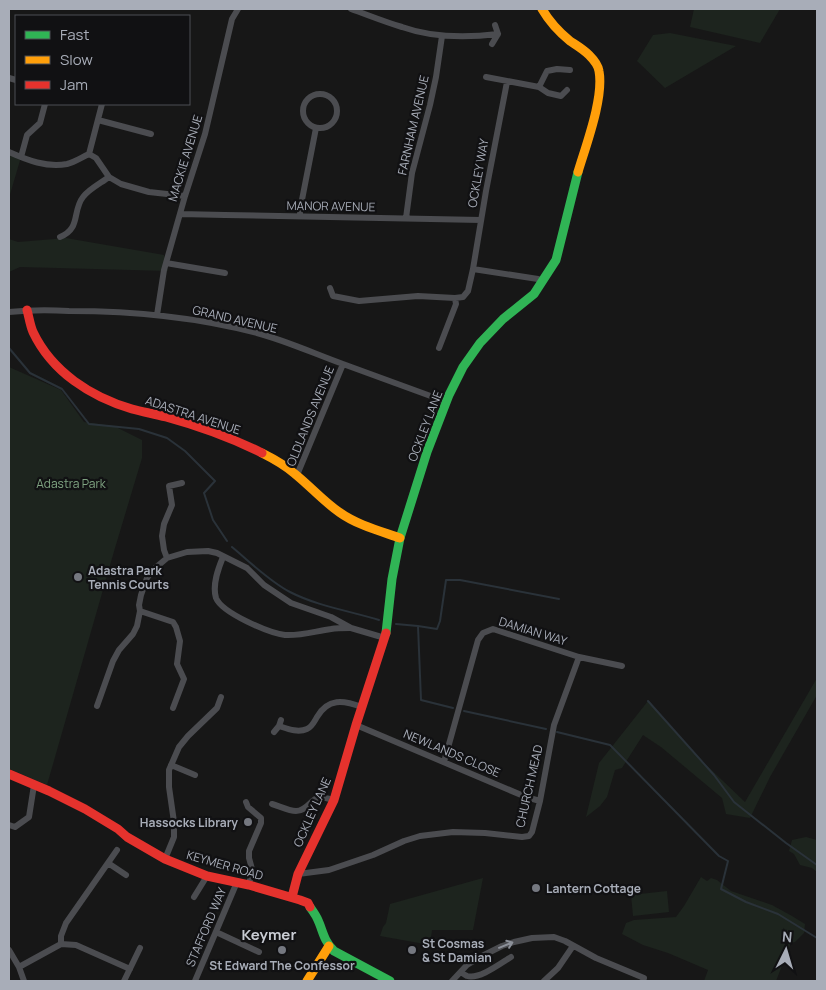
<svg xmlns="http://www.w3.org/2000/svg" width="826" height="990" font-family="Manrope,sans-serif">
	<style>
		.green { fill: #1d241e }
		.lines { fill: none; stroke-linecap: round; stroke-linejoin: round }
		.stream { stroke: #2a3239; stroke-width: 2 }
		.street { stroke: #4b4c50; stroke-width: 6 }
		.fast { stroke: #30b455; stroke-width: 9 }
		.slow { stroke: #ff9f0a; stroke-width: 9 }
		.jam { stroke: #e5322d; stroke-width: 9 }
		.oneway { stroke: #8c9099 }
		.poi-dot { fill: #757880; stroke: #111113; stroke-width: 2 }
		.labels { text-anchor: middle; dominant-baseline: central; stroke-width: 4.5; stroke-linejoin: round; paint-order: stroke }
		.street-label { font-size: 12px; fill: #a8adb8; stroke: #111113 }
		.park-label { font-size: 12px; fill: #7fa381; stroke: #111113 }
		.poi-label { font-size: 12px; font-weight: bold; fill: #a8adb8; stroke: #111113; text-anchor: start }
		.quarter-label { font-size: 15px; font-weight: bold; fill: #c9ccd4; stroke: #111113 }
	</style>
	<rect width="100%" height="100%" fill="#171717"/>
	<path class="green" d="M694 9H780L760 43 690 27Z
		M670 33 736 46 665 88 637 61 653 35Z
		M9 152 21 157 9 198Z
		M66 238 164 255 168 271 20 267 9 272V239L18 242Z
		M9 367 61 390 84 422 114 426 142 440V458L115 548 47 785 9 769Z
		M817 678V695L770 777 750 818 726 814 722 798 661 747 643 735 622 768 615 770 607 797 600 806 586 817 599 763 648 701 700 759 745 802Z
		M806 837 817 840V872L812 868 800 865 794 854 789 851 792 840Z
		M701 877 707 881 711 878 717 880 731 891 772 905 792 916 805 924 804 933 795 942 791 943 776 981H704L708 970 668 953 643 945 622 934 626 923 634 920 676 917 684 906Z
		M483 878 473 930H432L430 945 380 936 383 927 386 923 390 904Z
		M667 891 669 912 633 916 631 895Z"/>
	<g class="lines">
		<path class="stream" d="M9 348 30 373 62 389 89 424 139 429 167 438 185 451 215 481 204 493 213 520 227 541
			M232 547C250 562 269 581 290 592 317 606 350 611 379 620
			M396 624 418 626 437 629 440 621 446 580H460L559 599
			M418 626 421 700 453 708
			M648 701 714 775 734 802 786 843 817 865
			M464 711 546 729
			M557 732 610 745 719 856 728 861 721 889 746 902 778 914 817 938"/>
		<path class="street" d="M351 9C368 15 385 22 402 27 433 38 466 38 498 34L495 25
			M492 44 498 34
			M486 77 539 87 548 93 561 96 567 90
			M9 78 16 80
			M539 87 547 71 557 69 570 70
			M303 111a17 17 0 1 1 34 0a17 17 0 1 1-34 0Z
			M98 120 151 134
			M9 152C27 160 47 168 67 164 75 162 82 157 89 154L96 158 109 177 121 184 149 192 185 196
			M89 154 102 104
			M21 157 27 135 40 123 45 104
			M180 214 225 215 481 220
			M300 216V210L316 128
			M406 218 412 173 430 105 436 77 442 36
			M60 237C81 229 72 211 83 197 89 189 101 183 109 177
			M166 263 225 273
			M473 269 538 279 542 283
			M330 288 333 296 359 301 418 296 455 298 463 297 468 291 473 269 486 191 507 82
			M9 312C29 310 49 310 69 311 133 311 196 317 257 333 287 341 315 354 343 364 378 377 412 389 447 402
			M157 315 164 270 185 196 205 134 232 19 238 9
			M439 348 456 304 455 298
			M297 475 343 364
			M223 557C218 569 212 585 216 598 222 613 269 633 285 635 301 636 316 631 331 629 337 628 344 628 350 628
			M167 558 164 550 162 536 164 524 172 505 169 486 182 483
			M140 611 173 622 176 627 180 641 177 664 184 679 173 708
			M97 706 113 661 119 650 133 634 137 626 140 611 139 605 141 595 147 578 154 569 167 558 187 552 208 551 217 553 247 568 264 585 291 603 331 617 351 628 385 638
			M356 725 526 797 540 801
			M279 726C288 729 298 733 307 729 312 727 314 722 317 717 328 698 343 700 362 707
			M274 732 279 726 281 720
			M444 762 478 640 483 633 493 629 579 657 622 666
			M171 765 195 775
			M246 802 248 807 261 818V823L249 851V858L252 869 249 885
			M272 804C279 806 289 811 296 811 306 811 310 801 317 798 322 796 329 799 334 800
			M9 825 15 827 29 817 34 785
			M165 859 174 837V822L169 787V770L179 747 188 736 217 708 221 697
			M108 863 126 875
			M298 874 329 870 373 855 404 841 420 836 453 832 485 833 522 837 529 836 532 832 540 801 554 725 579 657
			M194 897 207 876
			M216 932 259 952
			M61 944V936L66 923 117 850
			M9 950 19 967 24 981
			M19 967 61 944 76 945 130 969
			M461 972C462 973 465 975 467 976 479 980 501 963 511 957
			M124 981 140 948
			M195 981 237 882
			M452 981 467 965 482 956 502 946 514 942 532 938 554 937 565 941 596 958 644 978 643 981
			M544 981 558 968 573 946"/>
		<path class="fast" d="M386 633 392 579 400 538 427 452 449 395 463 367 480 343 503 319 534 294 556 260 578 172
			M310 907C312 910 315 914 317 918 323 930 323 940 334 951L390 981"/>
		<path class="slow" d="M542 9C549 21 559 32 570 41 576 45 583 49 589 55 593 59 598 64 599 71 604 98 586 145 578 172
			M262 453C274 459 285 465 295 474 310 486 323 501 339 512 357 525 380 531 400 538
			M307 981 329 946"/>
		<path class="jam" d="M27 310C29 317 30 325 33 332 52 372 91 397 132 409 143 412 155 414 166 417 199 426 232 438 262 453
			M9 774 49 791 85 809 118 829 127 837 165 859 207 876 249 885 300 900 308 903 310 907
			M292 897 298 874 334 800 356 725 386 633"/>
	</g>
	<defs><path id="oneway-shaft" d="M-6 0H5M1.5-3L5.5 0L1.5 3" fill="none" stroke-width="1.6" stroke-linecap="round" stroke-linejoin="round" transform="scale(1.25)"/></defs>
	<use class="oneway" href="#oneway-shaft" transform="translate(506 945) rotate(-22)"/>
	<g class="poi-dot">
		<circle cx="78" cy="577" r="5"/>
		<circle cx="248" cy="822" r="5"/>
		<circle cx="536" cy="888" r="5"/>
		<circle cx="282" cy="950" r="5"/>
		<circle cx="412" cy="950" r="5"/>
	</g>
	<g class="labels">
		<g class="street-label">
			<text transform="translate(413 125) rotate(-77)">FARNHAM AVENUE</text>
			<text transform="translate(185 158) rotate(-73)">MACKIE AVENUE</text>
			<text transform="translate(478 173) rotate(-80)">OCKLEY WAY</text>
			<text transform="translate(331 206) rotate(1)">MANOR AVENUE</text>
			<text transform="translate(235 319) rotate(13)">GRAND AVENUE</text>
			<text transform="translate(193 415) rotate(18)">ADASTRA AVENUE</text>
			<text transform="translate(310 416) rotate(-68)">OLDLANDS AVENUE</text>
			<text transform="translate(425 426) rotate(-69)">OCKLEY LANE</text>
			<text transform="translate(533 631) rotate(17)">DAMIAN WAY</text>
			<text transform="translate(452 753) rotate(23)">NEWLANDS CLOSE</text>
			<text transform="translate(529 786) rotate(-77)">CHURCH MEAD</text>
			<text transform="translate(312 812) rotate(-66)">OCKLEY LANE</text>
			<text transform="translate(225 865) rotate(16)">KEYMER ROAD</text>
			<text transform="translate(206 927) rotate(-67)">STAFFORD WAY</text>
		</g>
		<g class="park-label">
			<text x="71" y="483">Adastra Park</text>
		</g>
		<g class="poi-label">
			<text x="88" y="570">Adastra Park<tspan x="88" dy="14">Tennis Courts</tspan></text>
			<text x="238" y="822" text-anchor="end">Hassocks Library</text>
			<text x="546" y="888">Lantern Cottage</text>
			<text x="422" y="943">St Cosmas<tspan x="422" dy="14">&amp; St Damian</tspan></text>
			<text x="282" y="965" text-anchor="middle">St Edward The Confessor</text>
		</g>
		<g class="quarter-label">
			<text x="269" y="934">Keymer</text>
		</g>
	</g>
	<rect width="826" height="990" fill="none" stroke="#a8adb8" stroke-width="20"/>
	<rect x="15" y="15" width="175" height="90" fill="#111113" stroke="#4d4f55"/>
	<rect x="25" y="31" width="25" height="8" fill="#30b455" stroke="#4d4f55"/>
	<text x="60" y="40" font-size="15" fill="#a8adb8">Fast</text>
	<rect x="25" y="56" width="25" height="8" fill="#ff9f0a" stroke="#4d4f55"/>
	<text x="60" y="65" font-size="15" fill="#a8adb8">Slow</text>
	<rect x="25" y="81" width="25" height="8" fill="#e5322d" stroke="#4d4f55"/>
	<text x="60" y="90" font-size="15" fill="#a8adb8">Jam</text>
	<g transform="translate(786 950) rotate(5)" stroke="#111113" stroke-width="4" paint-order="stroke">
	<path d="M0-4L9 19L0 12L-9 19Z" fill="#a8adb8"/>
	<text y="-8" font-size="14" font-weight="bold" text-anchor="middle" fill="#a8adb8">N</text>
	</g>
</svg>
